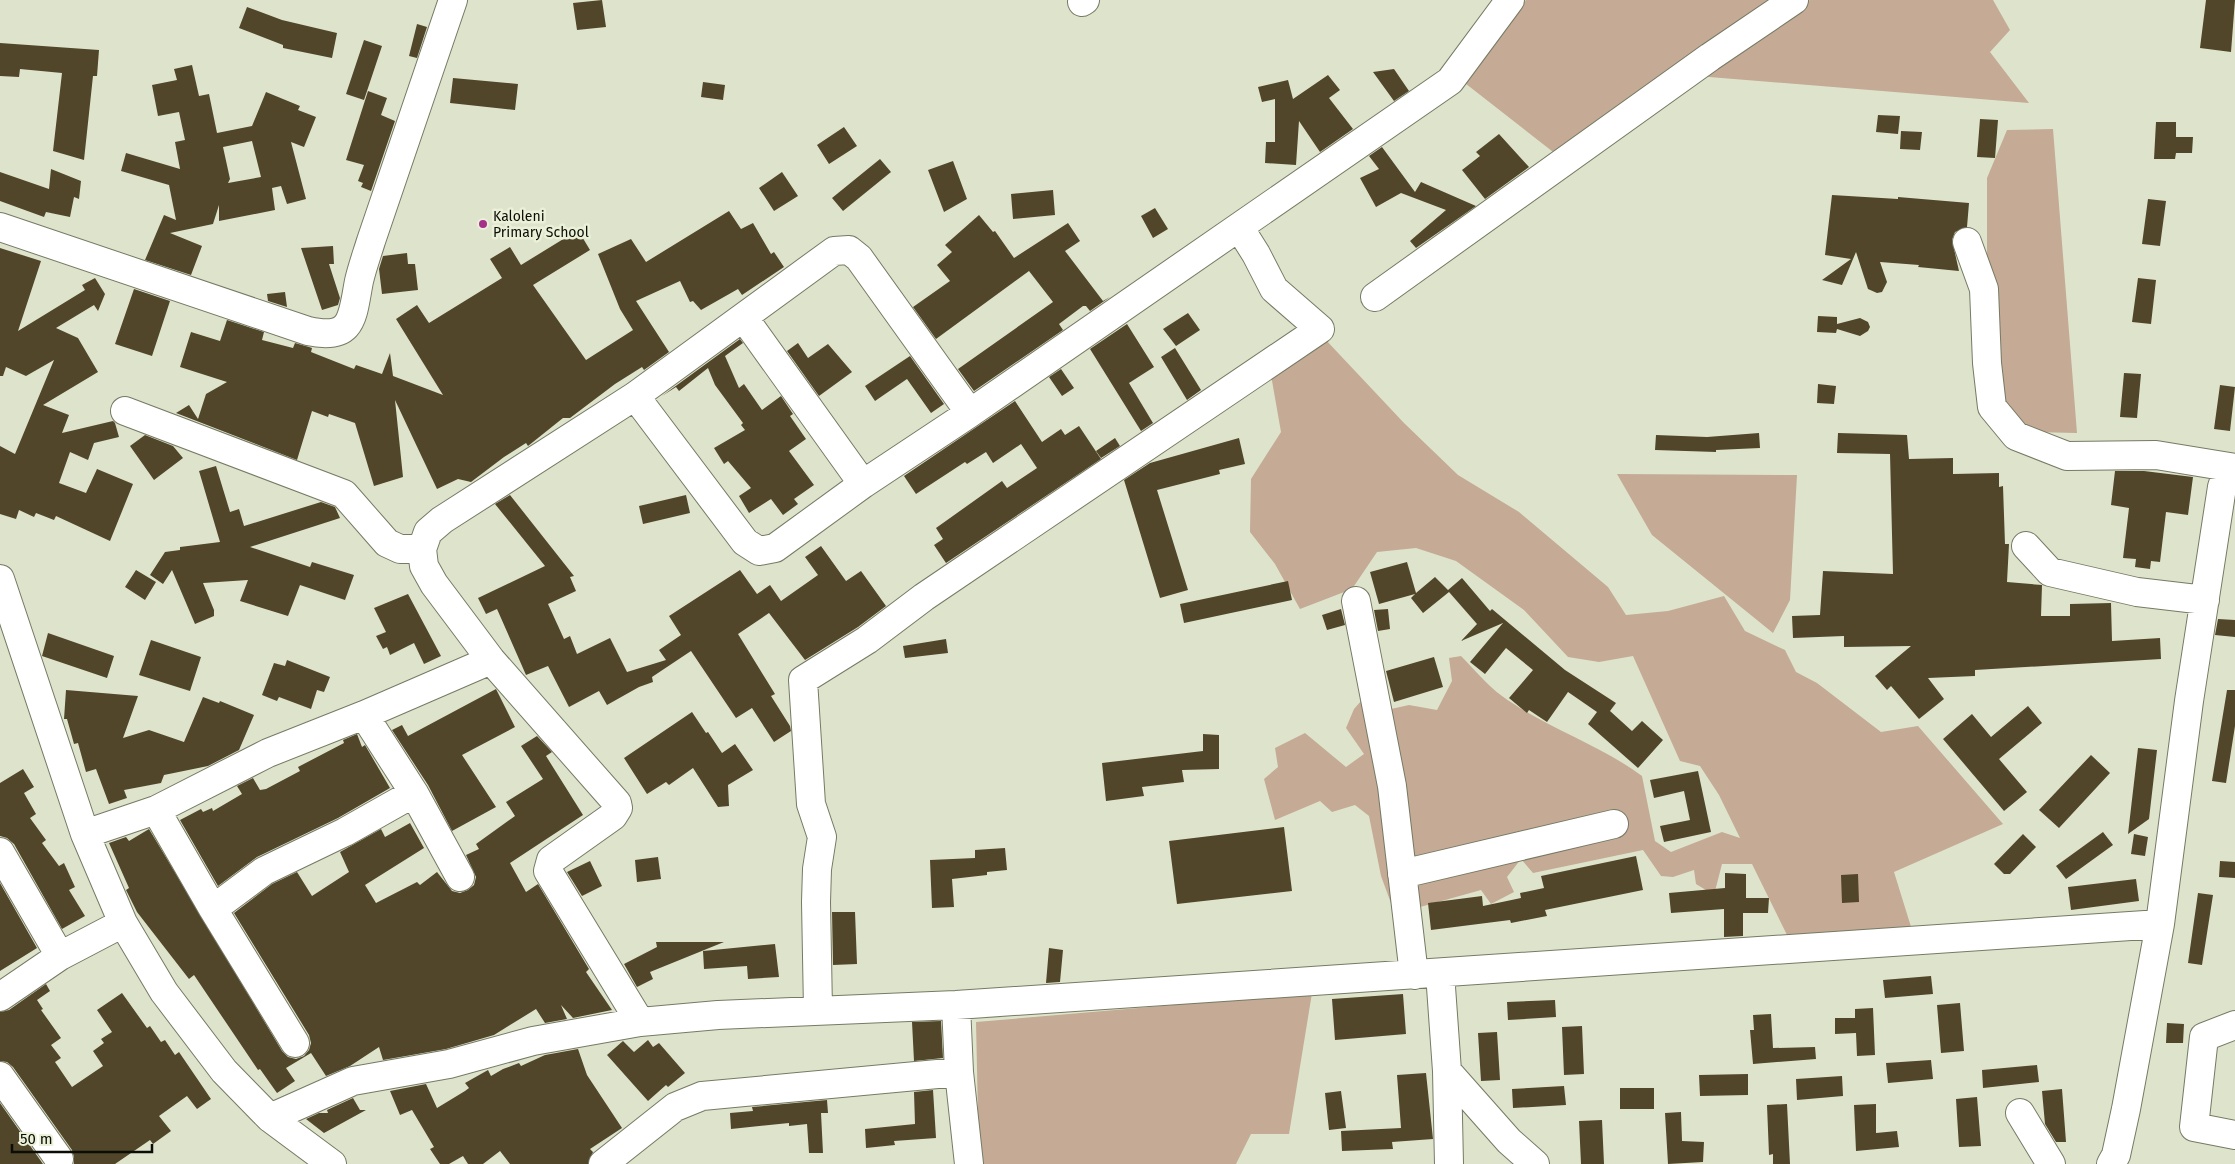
<svg xmlns="http://www.w3.org/2000/svg" width="2235" height="1164" font-family="'Fira Sans',sans-serif">
	<style>
		.green { fill: #c5aa95 }
		.building { fill: #51462a; fill-rule: evenodd }
		.lines { fill: none; stroke-linecap: round; stroke-linejoin: round }
		.minor-casing { stroke: #757a64; stroke-width: 30 }
		.minor { stroke: #fff; stroke-width: 28 }
		.poi-dot { fill: #a5318b; stroke: #ebf1d8; stroke-width: 2 }
		.labels { text-anchor: middle; dominant-baseline: central; stroke-width: 5; stroke-linejoin: round; paint-order: stroke }
		.poi-label { font-size: 14px; fill: #0b0d06; stroke: #ebf1d8; text-anchor: start }
	</style>
	<rect width="100%" height="100%" fill="#dee4cb"/>
	<path class="green" d="M1526 0H1774L1557 155 1461 80Z
		M1810 0H1993L2010 30 1990 52 2029 103 1697 76Z
		M2053 129 2077 433 2026 432 2000 405 1987 258V178L2007 130Z
		M1324 338 1404 423 1458 475 1519 512 1608 587 1626 615 1668 611 1724 596 1745 631 1785 650 1796 672 1817 683 1881 732 1918 726 2003 824 1894 872 1912 930 1790 941 1752 864H1722L1714 895 1696 884 1694 870 1673 877 1661 876 1643 850 1533 873 1521 859 1507 877 1514 892 1491 904 1481 890 1395 914 1381 876 1369 816 1355 805 1332 812 1320 801 1275 820 1264 779 1278 767 1275 748 1305 733 1346 767 1364 754 1346 728 1354 709 1369 692 1391 709 1409 705 1437 710 1452 681 1449 658 1461 656C1474 669 1487 685 1502 696 1546 728 1599 744 1642 776L1655 841 1671 852 1722 832 1740 838 1719 795 1700 766 1680 761 1633 656 1599 662 1568 657 1524 610 1456 561 1416 548 1377 552 1352 589 1300 609 1275 564 1250 532 1251 479 1281 432 1271 375Z
		M1617 474 1797 475 1790 600 1773 633 1652 535Z
		M1312 993 1289 1134H1251L1236 1164H979L976 1022Z"/>
	<path class="building" d="M602 0 606 27 577 30 573 3Z
		M2206 0H2235L2231 52 2200 48Z
		M247 7 282 20 337 33 332 58 283 48V45L239 28Z
		M417 24 427 27 417 58 409 56Z
		M364 40 382 46 364 100 346 94Z
		M0 43 99 50 97 76H93L84 160 53 151 62 73 20 69 19 77 0 76Z
		M192 65 199 96 209 94 217 133 252 126 266 92 300 106 298 110 316 117 304 147 291 142 306 199 287 204 281 186 272 188 275 210 219 221V205L213 224 170 233 202 246 191 275 145 260 164 215 176 220 169 185 121 171 126 153 180 169 175 142 185 140 179 112 158 116 152 85 177 80 174 69ZM252 141 261 177 228 183 230 179 223 147Z
		M1394 69 1409 91 1394 101 1373 72Z
		M1328 75 1340 90 1329 98 1353 129 1320 152 1299 121 1296 165 1265 163 1266 142H1275V99L1262 102 1258 87 1288 80 1293 99Z
		M453 78 518 84 515 110 450 103Z
		M703 82 725 85 723 100 701 97Z
		M368 91 387 98 381 115 395 121 371 191 361 187 363 183 358 181 364 165 346 160Z
		M1878 115 1900 116 1898 134 1876 132Z
		M1980 119 1998 120 1995 158 1977 157Z
		M2156 122H2176V137H2193L2192 153H2176L2175 159H2154Z
		M844 127 857 146 829 164 817 145Z
		M1901 131 1922 132 1920 150 1900 149Z
		M1499 134 1529 167 1485 199 1462 170 1480 156 1476 152Z
		M1382 147 1415 192 1421 182 1476 206 1416 248 1410 241 1446 210 1401 193 1376 207 1360 178 1379 169 1369 156Z
		M880 159 891 172 843 211 832 198Z
		M953 161 967 199 944 212 928 170Z
		M51 169 81 181 79 199 74 197 70 217 46 212 44 217 0 201V172L49 189Z
		M782 172 798 196 774 211 759 188Z
		M1053 190 1055 215 1013 219 1011 194Z
		M1832 195 1898 199V197L1969 203 1967 227 1955 232 1952 240 1959 271 1918 267 1919 265 1880 262 1887 282 1882 292 1877 293 1868 289 1856 252 1842 285 1822 280 1851 259 1825 255Z
		M2148 199 2166 201 2160 246 2142 244Z
		M1155 208 1168 229 1153 238 1141 216Z
		M729 211 741 229 753 223 771 254 774 252 784 267 742 295 738 289 701 310 693 301 690 302 680 281 636 301 669 352 644 370 642 367 615 384 570 418H563L528 446 526 443 504 457 471 482 458 479 437 489 395 400 403 477 374 486 355 423 329 414 328 417 312 411 297 460 176 413 189 405 198 419 206 394 227 382 180 367 191 332 220 341 227 320 264 332 262 340 293 348 295 343 309 347 312 348 311 352 354 369 356 365 382 374 390 353 393 376 443 395 396 319 417 305 429 323 502 278 490 259 510 247 521 265 578 230 590 250 533 285 586 360 633 330 620 309 598 254 631 239 646 262Z
		M979 215 993 232 995 231 1014 258 1068 223 1080 241 1065 251 1103 301 1110 297 1090 311 1086 306H1083L1059 324 1063 330 974 391 958 369 1053 302 1029 271 936 339 913 307 950 281 937 265 952 252 945 245Z
		M333 246 334 264H329L340 298 338 305 322 310 301 248Z
		M0 248 41 261 18 331 85 290 82 285 95 278 105 294 98 311 94 305 56 328 78 338 98 372 43 405 69 415 62 433 113 421 115 423 119 437 94 443 88 460 70 452 59 483 86 493 97 469 133 484 110 541 56 516 54 520 36 513 34 517 19 510 16 519 0 514V446L15 454 54 360 26 376 6 367 3 376H0Z
		M407 253 408 264H415L418 290 382 294 379 269 383 256Z
		M2138 278 2156 280 2151 324 2132 322Z
		M134 289 170 301 152 356 115 344Z
		M285 292 287 307 268 301 267 294Z
		M1188 313 1200 330 1176 346 1163 329Z
		M1818 316 1837 317V324L1860 318 1868 322 1870 327 1868 331 1860 336 1837 329 1836 333 1817 332Z
		M1127 324 1154 367 1129 383 1153 423 1141 431 1090 349Z
		M740 339 743 343 725 356 739 388 744 384 762 410 781 396 793 414 790 416 806 439 789 451 814 485 794 499 798 504 783 515 771 499 749 513 739 496 751 488 728 461 724 464 714 448 745 430 741 425 743 423 715 385 708 368 679 391 676 387 662 396Z
		M798 343 808 358 828 344 852 372 819 396 787 351Z
		M1175 348 1201 390 1187 400 1161 357Z
		M910 356 944 404 931 413 907 379 875 401 865 386Z
		M1061 369 1074 388 1062 396 1049 377Z
		M2124 373 2141 374 2137 418 2120 417Z
		M1818 384 1836 386 1834 404 1817 403Z
		M2220 385 2235 387 2230 431 2214 429Z
		M1015 401 1042 442 1061 429 1065 435 1079 426 1101 459 946 563 934 545 943 539 936 528 1002 481 1007 488 1037 468 1021 444 993 463 986 452 967 464 965 462 916 494 904 476Z
		M1759 433 1760 448 1716 450V452L1655 450 1656 435 1707 437Z
		M1838 433 1907 435 1909 459 1953 458V474L1999 473V487L2003 486 2005 544H2009L2007 582 2042 585 2041 616H2070V604L2111 603 2112 641 2160 638 2161 659 1975 670V676L1928 678 1944 699 1919 719 1891 686 1887 690 1875 676 1911 646 1844 647V636L1793 638 1792 616 1820 615 1823 571 1893 574 1890 454 1837 453Z
		M145 435 173 446 183 458 154 480 130 446Z
		M1115 438 1120 446 1101 458 1096 451Z
		M1239 438 1245 464 1219 470 1220 474 1157 490 1188 590 1160 598 1124 480 1150 463Z
		M216 466 230 512 239 509 244 526 321 502 335 507 340 518 250 547 310 567 312 562 354 575 345 600 300 585 288 616 240 601 248 580 203 583 214 610V616L195 624 172 570 163 584 150 575 165 552 180 550V547L220 542 199 471Z
		M2115 471H2144L2193 477 2188 515 2166 512 2160 562 2151 561 2150 569 2135 567 2136 559 2123 558 2129 508 2111 505Z
		M510 495 574 576 570 577 576 591 548 604 564 639 570 636 577 654 610 638 627 672 666 660 659 650 681 635 669 616 740 570 757 594 770 585 781 601 818 575 805 557 821 546 846 581 861 571 886 606 858 627 805 660 769 613 738 634 775 694 771 696 790 726 791 731 774 742 752 708 736 718 691 651 652 677 653 682 639 687 607 705 599 691 569 707 548 666 526 675 497 609 486 614 478 598 545 566 495 504Z
		M686 495 690 513 643 524 639 506Z
		M1407 562 1416 593 1435 577 1448 590 1462 578 1490 611 1492 609 1565 670 1616 703 1610 711 1632 731 1642 721 1663 740 1638 768 1588 724 1597 712 1568 692 1547 722 1529 710 1527 713 1509 698 1533 670 1506 648 1485 674 1470 662 1503 623 1461 641 1477 624 1449 592 1423 613 1411 598 1415 594 1379 604 1370 572Z
		M136 570 156 582 145 600 125 587Z
		M1288 581 1292 600 1184 623 1180 604Z
		M408 594 441 656 424 664 414 643 390 655 387 647 383 649 376 636 386 632 374 608Z
		M1341 609 1345 625 1327 630 1322 615Z
		M1388 609 1390 629 1378 631 1374 610Z
		M2218 619 2235 620V637L2215 635Z
		M48 633 114 656 107 678 42 656Z
		M946 639 948 653 905 658 903 646Z
		M151 640 201 657 190 691 139 675Z
		M1434 657 1443 687 1394 702 1386 671Z
		M287 660 330 677 324 692 317 690 311 709 279 697 277 701 262 695 274 663 285 666Z
		M496 689 515 727 462 755 496 807 452 831 428 785 392 730 402 725 408 736Z
		M66 690 138 696 123 738 149 730 184 742 203 697 219 703 220 701 254 715 239 750 208 766 164 775 161 783 124 790 127 798 109 804 96 769 86 772 78 743 74 744 67 719H64Z
		M2227 690H2235V726L2226 783 2212 781Z
		M2028 706 2042 723 1999 759 2027 792 2004 811 1943 739 1972 714 1991 737Z
		M692 712 706 733 708 732 722 753 735 744 753 770 728 785 729 806 718 807 693 768 669 785 666 782 647 794 624 758Z
		M357 734 362 747 365 745 390 788 338 818 257 857 218 886 180 820 201 809 203 812 212 808 213 811 242 794 237 786 253 778 260 790 266 789 300 771 298 767 344 743 343 740Z
		M1203 734 1219 735V769L1182 770 1184 782 1142 787 1144 796 1106 801 1102 763 1203 751Z
		M537 736 552 752 546 756 583 815 510 863 526 892 538 884 589 969 586 972 612 1010 573 1018 561 1005 567 1019 545 1023 536 1009 494 1035 446 1049 383 1060 379 1047 350 1066 326 1076 311 1053 286 1068 295 1081 277 1093 260 1069 258 1070 194 975 189 979 137 912 126 890 129 888 109 843 126 837 129 841 149 829 282 1051 288 1057 296 1059 304 1056 309 1050 311 1043 309 1035 234 913 272 884 297 872 312 896 349 872 340 852 381 829 385 837 410 823 424 848 365 885 376 903 417 882 420 885 437 872 452 891 460 893 468 890 474 885 476 877 466 855 479 849 476 844 515 816 506 802 543 779 521 746Z
		M2138 748 2157 750 2149 819 2128 834Z
		M2091 755 2110 773 2059 828 2039 810Z
		M23 769 34 787 24 793 36 814 30 818 46 840 42 843 59 866 64 863 75 887 69 890 85 916 62 929 14 844 7 838 0 836V783Z
		M1698 771 1711 832 1664 842 1660 826 1690 820 1684 791 1654 798 1650 780Z
		M1284 827 1292 891 1177 904 1169 841Z
		M2103 832 2113 845 2066 879 2056 866Z
		M2023 834 2036 847 2010 874H2004L1994 864Z
		M2134 834 2148 837 2145 856 2131 854Z
		M1005 848 1007 870 987 872V875L952 879 954 907 932 908 930 860 975 858V850Z
		M1636 856 1643 890 1545 910 1547 916 1511 923 1510 920 1431 930 1428 903 1482 896 1483 906 1521 898 1520 893 1544 888 1541 876Z
		M658 857 661 879 637 882 635 860Z
		M590 861 602 886 582 896 567 872Z
		M2220 861 2235 862V878L2219 877Z
		M1725 873 1746 874V898H1769L1768 913H1743V936L1724 937V909L1671 913 1669 893 1725 888Z
		M1858 874 1859 902 1842 903 1841 875Z
		M2136 879 2139 901 2071 910 2068 887Z
		M0 883 37 948 0 971Z
		M2198 893 2213 895 2202 965 2188 963Z
		M832 912H855L857 964 833 965Z
		M656 942H724L650 972 653 979 637 987 624 964 657 947Z
		M775 944 779 977 748 979 747 966 704 969 703 951Z
		M1049 948 1063 950 1060 982 1046 983Z
		M1931 976 1933 994 1885 998 1883 980Z
		M46 984 50 991 37 1000 43 1009 41 1010 61 1038 51 1045 61 1058 55 1062 72 1087 103 1066 93 1051 104 1043 101 1039 112 1032 97 1010 122 993 147 1028 150 1026 161 1042 165 1040 175 1055 179 1052 211 1099 197 1109 187 1096 159 1116 171 1131 153 1144 150 1140 115 1164H74V1157L72 1150 13 1067 7 1062 0 1061V1012L9 1010Z
		M1403 994 1406 1034 1335 1040 1332 999Z
		M1555 1000 1556 1017 1508 1020 1507 1002Z
		M1960 1003 1964 1051 1941 1053 1937 1005Z
		M1873 1008 1875 1055 1857 1056 1856 1033 1835 1034V1018H1855V1009Z
		M1771 1014 1773 1048 1815 1047 1816 1059 1753 1064 1750 1030H1754L1753 1015Z
		M941 1021 943 1058 914 1061 912 1022Z
		M2167 1023 2184 1024 2183 1043H2166Z
		M1582 1026 1584 1074 1564 1075 1562 1027Z
		M1497 1032 1500 1080 1481 1081 1478 1033Z
		M648 1040 653 1047 659 1043 685 1073 668 1087 666 1085 648 1101 607 1055 623 1041 634 1052Z
		M578 1049 587 1075 622 1128 590 1149 593 1152 588 1164H510L500 1151 483 1164H468L463 1156 449 1164H440L430 1149 434 1147 412 1110 400 1115 390 1091 426 1084 437 1108 465 1091 469 1088 465 1083 488 1070 491 1076 503 1069 519 1063 521 1066 545 1055Z
		M1931 1060 1933 1079 1888 1083 1886 1063Z
		M2037 1065 2039 1082 1983 1088 1982 1070Z
		M1426 1073 1433 1139 1392 1142 1393 1149 1342 1151 1341 1131 1401 1128 1397 1075Z
		M1748 1074V1095L1700 1096 1699 1075Z
		M1842 1076 1843 1096 1797 1100 1796 1079Z
		M1564 1086 1566 1105 1513 1108 1512 1089Z
		M1620 1088H1654V1109H1620Z
		M2062 1089 2066 1142H2056L2045 1124 2042 1091Z
		M933 1090 936 1138 894 1141 895 1145 866 1148 865 1129 915 1124 914 1092Z
		M1341 1091 1346 1128 1329 1130 1325 1093Z
		M1977 1097 1981 1146 1959 1147 1956 1099Z
		M353 1098 360 1110H366L324 1133 306 1119 319 1113H328L327 1110Z
		M827 1100 828 1113H821L823 1153H809L807 1124 789 1126V1123L731 1129 730 1113 753 1111 752 1107Z
		M0 1103 43 1164H0Z
		M1787 1104 1790 1164H1773V1154L1769 1155 1767 1105Z
		M1876 1104V1133L1897 1131 1899 1147 1856 1151 1854 1105Z
		M1681 1112 1682 1141 1704 1142 1703 1162 1668 1164 1665 1113Z
		M1602 1120 1604 1164H1581L1579 1121Z"/>
	<g class="lines">
		<g class="minor-casing">
			<path id="minor" d="M1082 2 1085 0
				M0 227 308 331C354 341 352 317 359 281 362 268 367 254 371 241L453 0
				M1967 242 1984 289 1987 363 1992 407 2016 436 2067 456 2156 455 2235 468
				M1375 297 1710 57 1794 0
				M744 318 863 484
				M635 396 745 542 759 551 775 548 863 484 970 413 859 258 849 250 834 251 635 396 442 520 428 532 422 549 424 566 434 584 491 660 617 803 618 808 613 816 551 860 548 871 640 1022
				M125 411 344 494 387 543 400 549H422
				M970 413 1450 81 1510 0
				M2026 546 2050 572 2137 592 2205 600
				M0 579 85 834 123 923 164 992 224 1071 270 1118 332 1164
				M1356 601 1392 786 1414 975
				M364 715 414 793 460 877
				M156 810 213 909 295 1043
				M85 834 156 810 268 753 364 715 491 660
				M0 852 60 956
				M1402 874 1614 824
				M213 909 264 871 345 832 414 793
				M1440 973 1447 1071 1449 1164
				M0 997 60 956 123 923
				M956 1005 959 1072 969 1164
				M818 1010 816 902 817 869 822 837 811 804 803 680 867 640 924 597 1320 329 1274 289 1256 254 1239 227
				M2235 1025 2204 1037 2194 1127 2235 1135
				M1447 1071 1509 1141 1535 1164
				M0 1076 59 1159
				M2020 1113 2051 1164
				M270 1118 353 1081 449 1064 533 1041 640 1022 718 1015 956 1005 2160 924 2189 701 2222 487 2225 478 2235 470
				M603 1164 675 1107 702 1096 959 1072
				M2111 1164 2116 1155 2126 1109 2160 924"/>
		</g>
		<use href="#minor" class="minor"/>
	</g>
	<circle class="poi-dot" cx="483" cy="224" r="5"/>
	<g class="labels">
		<g class="poi-label">
			<text x="493" y="216">Kaloleni<tspan x="493" dy="16">Primary School</tspan></text>
		</g>
	</g>
	<path d="M12 1144v8h140v-8" fill="none" stroke="#0b0d06" stroke-width="2.5"/>
	<text x="20" y="1144" font-size="15" fill="#0b0d06" stroke="#ebf1d8" stroke-width="4" paint-order="stroke">50 m</text>
</svg>
